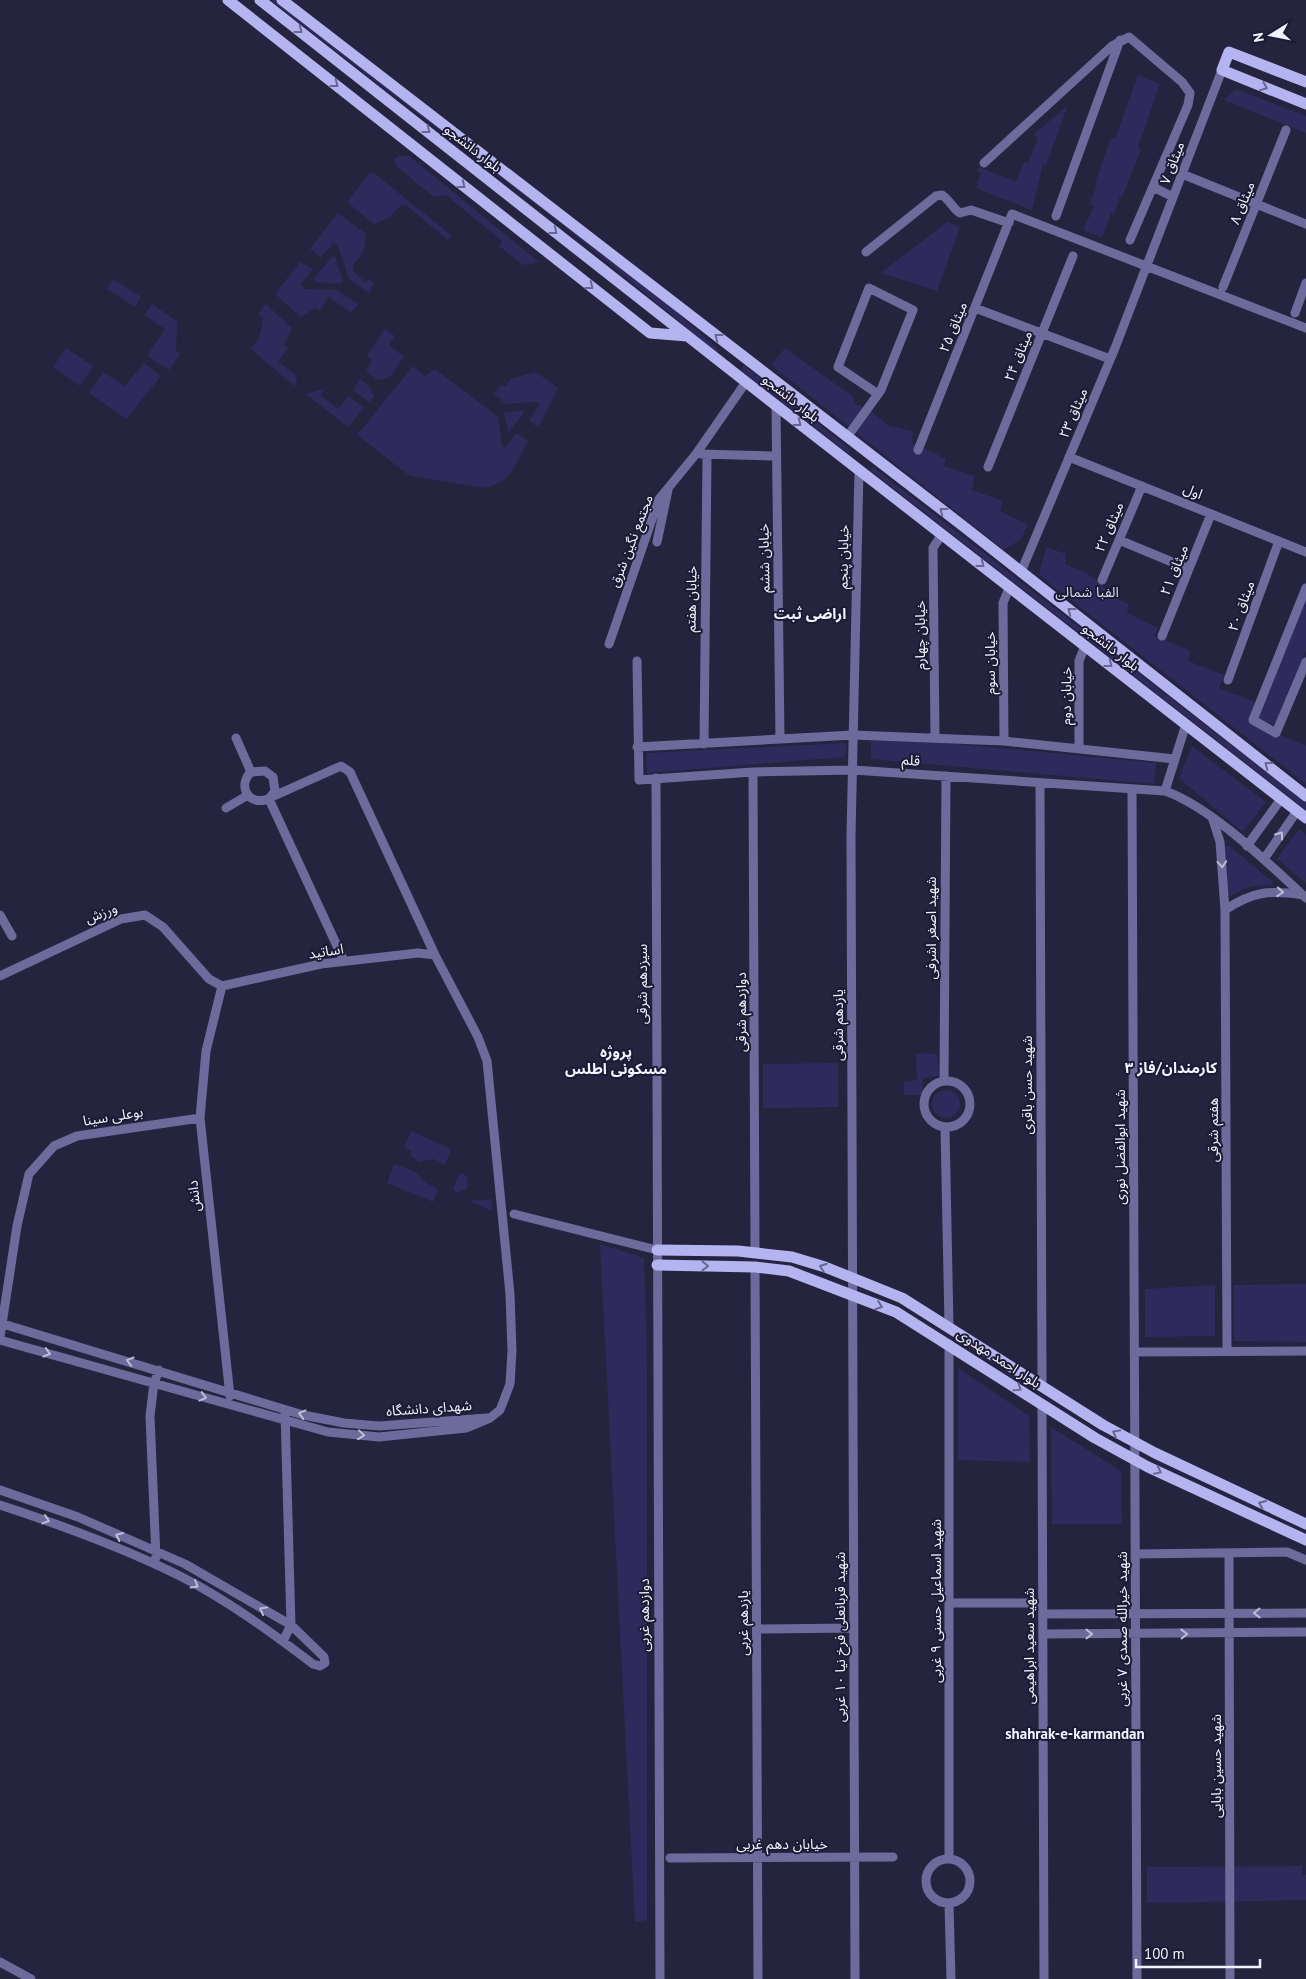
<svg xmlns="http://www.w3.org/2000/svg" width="1306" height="1979" font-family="'PT Sans','Noto Sans Arabic',sans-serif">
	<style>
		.green { fill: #2e2a5b }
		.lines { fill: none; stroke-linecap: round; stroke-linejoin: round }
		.minor { stroke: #6c6b9c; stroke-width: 9 }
		.major { stroke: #b4b4f1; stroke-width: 11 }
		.oneway { stroke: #686792 }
		.oneway2 { stroke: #bdbdd7 }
		.labels { text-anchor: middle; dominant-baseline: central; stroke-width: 4; stroke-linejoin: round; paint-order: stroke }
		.street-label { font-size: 14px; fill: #f3f3fe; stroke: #1c1a34 }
		.park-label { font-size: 14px; fill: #d8d9ed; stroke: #1c1a34 }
		.neighbourhood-label { font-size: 15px; font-weight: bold; fill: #f3f3fe; stroke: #1c1a34 }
	</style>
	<rect width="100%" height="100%" fill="#25243f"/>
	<path class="green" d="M270 0H275L658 296 719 350 717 353 569 230Z
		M1138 75 1160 84 1138 147 1141 150 1122 197 1120 196 1114 214 1111 213 1102 238 1083 230 1094 206 1090 204 1097 185 1095 183 1111 138 1115 139Z
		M1236 89 1306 116V133L1224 100Z
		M1068 105 1046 165 1043 164 1032 210 976 188 981 173 976 170 979 167 1016 182 1024 162 1028 163 1038 138 1034 134Z
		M398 156H409L539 262 523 265 499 246 502 241 446 195 434 197 397 167 394 159Z
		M370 173 375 174 451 235 448 240 406 205 400 206 389 218 374 224 347 202Z
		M338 213 366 234 363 253 353 265 354 272 365 282 369 279 374 284 369 293 349 279 338 246 334 243 321 257 310 249Z
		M947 222 960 227 937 291 881 273Z
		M332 257H335L343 281 339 284 315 282 314 278Z
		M300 262 313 269 301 284 304 289 337 290 358 304 351 313 329 297 319 311 315 308 301 317 275 294Z
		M113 279 141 297 135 307 107 289Z
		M152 304 177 321 176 351 180 354 169 370 147 356 165 329 144 315Z
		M266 304 292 328 284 345 288 348 278 362 295 374 297 383 294 386 251 349 259 338 263 319 258 314Z
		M385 329 395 336 389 345 404 357 389 378 376 380 366 371 372 361 367 355Z
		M66 348 93 366 80 386 53 367Z
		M785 348 852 396 855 404 870 410 889 426 913 431 911 442 946 459 944 466 975 476 972 490 1003 501 1000 511 1028 525 1021 539 1004 550 771 365Z
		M144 363 161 376 126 419 89 393 103 372 125 386Z
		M744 365 851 450 849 454 741 370Z
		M413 366 425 376 435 369 498 417 502 446 505 448 516 433 528 441 511 473 502 481 487 488 410 476 357 435Z
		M536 372 558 388 538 428 529 420 540 404 536 402 506 404 494 394 500 385 506 387 510 379Z
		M360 379 370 387 374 397 369 402 353 390Z
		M326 388 320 395 338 409 348 396 364 408 348 427 306 394Z
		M525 411 508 433 504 412Z
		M873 467 1306 803V810L870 470Z
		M1046 547 1066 554 1065 564C1079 571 1102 577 1107 594L1128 604 1127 613 1158 628 1154 636 1191 651 1188 661 1224 675 1219 688 1255 702 1249 719 1252 722 1306 746V784L1039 575Z
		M1306 598V651L1275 725 1258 719Z
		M871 741H926L1156 763 1154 784 871 759Z
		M845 743 847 747 844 757 647 773 646 753Z
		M1192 746 1266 802 1243 832 1179 778Z
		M1299 829 1306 835V883L1277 859Z
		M1228 845 1273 882 1271 886C1255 884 1245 887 1231 896L1226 893 1225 847Z
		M916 1053 937 1054 939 1076 923 1078 922 1095H904V1082L917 1080Z
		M838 1063V1107L763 1108V1064Z
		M932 1104a14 14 0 1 1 28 0a14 14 0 1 1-28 0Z
		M411 1131 451 1149 445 1165 434 1159 419 1162 411 1156V1151L404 1147Z
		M394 1164 414 1171 426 1183 438 1189 433 1202 387 1183Z
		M463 1173 467 1177 468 1188 457 1193 453 1189 459 1174Z
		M492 1199V1211L469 1201Z
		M600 1244 644 1258 647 1362V1920L635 1922Z
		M1306 1284V1342L1234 1341V1285Z
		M1215 1285V1336L1145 1337V1289Z
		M958 1368 1029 1416 1030 1462 958 1460Z
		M1051 1427 1121 1471 1122 1524H1052Z
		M1302 1866 1303 1875H1306V1900L1147 1903V1867Z"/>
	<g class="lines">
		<path class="minor" d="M984 163 1112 46 1129 37 1182 82 1190 93 1188 105 1130 240
			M1182 174 1306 224
			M1153 187 1173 197
			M1056 216 1120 40
			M866 252 936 196 942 195C950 200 953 209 960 213L971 210 1009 223
			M1223 287 1286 130
			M975 308 1110 359
			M1295 313 1306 283
			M776 406 780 739
			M847 437 881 390 913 310 869 288 838 367 878 394
			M918 450 1012 214 1306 328
			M701 454 776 456
			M1069 457 1306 552
			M988 467 1073 256
			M1119 540 1189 569
			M657 542 668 490
			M1021 572 1115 348 1222 70
			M1102 580 1142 486
			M1306 588 1253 720 1276 733 1306 662
			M1162 636 1211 514
			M609 644 659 499 696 454 746 382
			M637 661 639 780 753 772 853 770 1165 791C1211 807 1269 864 1306 898
			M1228 680 1279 541
			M236 738 251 772
			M935 738 933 548 942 534
			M1004 741 1003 603 1010 586
			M704 744 707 455
			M637 747 853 735 1004 741 1175 759
			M1079 748V661L1085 646
			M753 772 755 1252
			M656 778 660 1979
			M1040 783 1042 1386
			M1132 790 1137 1979
			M1165 791 1186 724
			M269 799 344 961
			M226 808 248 795
			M1213 820 1220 842 1225 910 1227 1351
			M1247 846 1281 799
			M1264 859 1297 811
			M1225 910C1253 891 1270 890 1303 895
			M0 915 12 936
			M0 976 121 919 145 915 163 927 209 979 222 986
			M222 986 206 1051 200 1118 230 1396
			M222 986 321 964 418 953 435 955
			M924 1104a23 23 0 1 1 46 0a23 23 0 1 1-46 0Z
			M944 1081 946 776
			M945 1127 949 1326
			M514 1214 657 1250
			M755 1267 758 1979
			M0 1323 303 1415 344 1423 379 1426 487 1418
			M0 1337 17 1226 29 1174 54 1146 77 1136 200 1118
			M0 1340 328 1432 379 1437 466 1428 490 1418 500 1410 510 1384 512 1351 510 1294 487 1061 478 1037 435 955 350 772 341 766 265 800C247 804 238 785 251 772L265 771 273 777 275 791 269 799
			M1134 1352 1306 1351
			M1042 1404 1044 1979
			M0 1490 78 1517 185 1564 291 1625 324 1657 325 1663 320 1666 313 1664C271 1632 227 1600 180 1576 122 1547 61 1525 0 1505
			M1229 1553 1230 1979
			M1135 1554 1287 1552 1306 1560
			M156 1558 150 1416 154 1383 159 1370
			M950 1603H1043
			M1043 1614 1306 1613
			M757 1629 854 1628
			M1043 1634 1306 1632
			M283 1641 291 1625 285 1413
			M670 1858 893 1857
			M949 1859V1344
			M926 1881a22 22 0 1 1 44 0a22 22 0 1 1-44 0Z
			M949 1904 951 1979
			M0 1962 31 1979
			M855 1979 851 836 859 470"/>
		<path class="major" d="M228 0 650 333 687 336
			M260 0 746 382 1306 818
			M282 0 963 526 1306 796
			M1306 82 1229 52 1222 70 1306 104
			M657 1250 738 1251 792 1257 825 1267 902 1298 1103 1425 1155 1453 1306 1524
			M657 1265 755 1267 789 1271 896 1312 1095 1438 1148 1467 1306 1540"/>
	</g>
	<defs><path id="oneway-chevron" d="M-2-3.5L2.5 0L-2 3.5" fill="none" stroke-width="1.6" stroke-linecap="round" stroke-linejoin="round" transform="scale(1.25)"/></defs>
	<g class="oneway">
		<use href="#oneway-chevron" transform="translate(299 30) rotate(38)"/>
		<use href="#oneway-chevron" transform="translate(335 84) rotate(38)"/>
		<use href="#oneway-chevron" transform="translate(1264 87) rotate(22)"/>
		<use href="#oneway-chevron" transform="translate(427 130) rotate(38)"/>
		<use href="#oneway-chevron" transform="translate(462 185) rotate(38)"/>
		<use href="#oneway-chevron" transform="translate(554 231) rotate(38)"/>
		<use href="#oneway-chevron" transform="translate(590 286) rotate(38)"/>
		<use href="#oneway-chevron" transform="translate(718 337) rotate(-142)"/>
		<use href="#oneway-chevron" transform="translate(798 423) rotate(38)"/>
		<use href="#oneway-chevron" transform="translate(943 511) rotate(-142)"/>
		<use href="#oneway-chevron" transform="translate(981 564) rotate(38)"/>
		<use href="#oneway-chevron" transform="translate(1071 611) rotate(-142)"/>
		<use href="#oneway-chevron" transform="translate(1109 664) rotate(38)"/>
		<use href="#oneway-chevron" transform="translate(1268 765) rotate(-142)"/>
		<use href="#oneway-chevron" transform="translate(705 1266) rotate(1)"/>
		<use href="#oneway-chevron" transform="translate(823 1267) rotate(-160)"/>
		<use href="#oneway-chevron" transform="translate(879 1306) rotate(20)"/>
		<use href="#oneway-chevron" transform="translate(1018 1388) rotate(33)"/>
		<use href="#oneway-chevron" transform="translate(1116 1433) rotate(-151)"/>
		<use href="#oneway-chevron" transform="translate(1158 1471) rotate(26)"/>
		<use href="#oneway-chevron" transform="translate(1262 1504) rotate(-156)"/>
	</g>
	<g class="oneway2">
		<use href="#oneway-chevron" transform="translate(1280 835) rotate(-55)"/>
		<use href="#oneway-chevron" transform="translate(1222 864) rotate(86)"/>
		<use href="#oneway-chevron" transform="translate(1280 892) rotate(4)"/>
		<use href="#oneway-chevron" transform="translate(47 1353) rotate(16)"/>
		<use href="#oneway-chevron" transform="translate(130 1361) rotate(-164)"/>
		<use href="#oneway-chevron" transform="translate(203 1397) rotate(15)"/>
		<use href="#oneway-chevron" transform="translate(302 1414) rotate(-165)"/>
		<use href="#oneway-chevron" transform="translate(361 1435) rotate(6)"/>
		<use href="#oneway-chevron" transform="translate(46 1520) rotate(18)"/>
		<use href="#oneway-chevron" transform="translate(119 1536) rotate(-155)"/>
		<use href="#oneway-chevron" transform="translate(195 1585) rotate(30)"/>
		<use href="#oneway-chevron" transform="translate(263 1610) rotate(-151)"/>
		<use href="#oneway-chevron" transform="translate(1257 1613) rotate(179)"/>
		<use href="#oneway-chevron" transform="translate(1089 1634)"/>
		<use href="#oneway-chevron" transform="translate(1184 1634) rotate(-1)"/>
	</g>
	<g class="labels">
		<g class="street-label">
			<text transform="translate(473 148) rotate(38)">بلوار دانشجو</text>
			<text transform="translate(1172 163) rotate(-69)">میثاق ۷</text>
			<text transform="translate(1242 203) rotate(-68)">میثاق ۸</text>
			<text transform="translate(953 327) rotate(-68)">میثاق ۲۵</text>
			<text transform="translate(1018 356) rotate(-68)">میثاق ۲۴</text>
			<text transform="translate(791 398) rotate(38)">بلوار دانشجو</text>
			<text transform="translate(1073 413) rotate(-67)">میثاق ۲۳</text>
			<text transform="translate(1193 491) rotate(22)">اول</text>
			<text transform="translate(1109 527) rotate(-67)">میثاق ۲۲</text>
			<text transform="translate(631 541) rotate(-69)">مجتمع نگین شرق</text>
			<text transform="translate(843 557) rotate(-89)">خیابان پنجم</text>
			<text transform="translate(764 558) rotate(-91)">خیابان ششم</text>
			<text transform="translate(1174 570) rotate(-68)">میثاق ۲۱</text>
			<text transform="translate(691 599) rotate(-89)">خیابان هفتم</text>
			<text transform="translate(1241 606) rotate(-70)">میثاق ۲۰</text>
			<text transform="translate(920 635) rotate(-90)">خیابان چهارم</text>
			<text transform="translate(1111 647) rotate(38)">بلوار دانشجو</text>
			<text transform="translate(990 663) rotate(-90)">خیابان سوم</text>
			<text transform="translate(1066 696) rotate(-89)">خیابان دوم</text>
			<text transform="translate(911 760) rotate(4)">قلم</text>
			<text transform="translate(101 913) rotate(-22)">ورزش</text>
			<text transform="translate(931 928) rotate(-90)">شهید اصغر اشرفی</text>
			<text transform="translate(326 951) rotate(-9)">اساتید</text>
			<text transform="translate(642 984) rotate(-90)">سیزدهم شرقی</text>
			<text transform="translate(741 1012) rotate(-90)">دوازدهم شرقی</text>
			<text transform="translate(838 1025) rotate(-90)">یازدهم شرقی</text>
			<text transform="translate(1027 1085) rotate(-90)">شهید حسن باقری</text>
			<text transform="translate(113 1116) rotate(-9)">بوعلی سینا</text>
			<text transform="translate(1213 1130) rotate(-90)">هفتم شرقی</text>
			<text transform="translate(1120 1147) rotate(-90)">شهید ابوالفضل نوری</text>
			<text transform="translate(194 1196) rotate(-96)">دانش</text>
			<text transform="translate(999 1358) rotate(33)">بلوار احمد مهدوی</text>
			<text transform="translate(429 1408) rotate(-4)">شهدای دانشگاه</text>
			<text transform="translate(936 1601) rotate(-90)">شهید اسماعیل حسنی ۹ غربی</text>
			<text transform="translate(644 1615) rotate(-90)">دوازدهم غربی</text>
			<text transform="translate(743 1623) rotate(-90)">یازدهم غربی</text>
			<text transform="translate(1122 1629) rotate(-90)">شهید خیرالله صمدی ۷ غربی</text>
			<text transform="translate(840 1637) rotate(-90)">شهید قربانعلی فرخ نیا ۱۰ غربی</text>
			<text transform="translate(1029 1646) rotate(-90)">شهید سعید ابراهیمی</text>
			<text transform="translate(1216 1766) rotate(-90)">شهید حسین بابایی</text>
			<text x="782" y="1844">خیابان دهم غربی</text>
		</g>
		<g class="park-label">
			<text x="1087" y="592">الفبا شمالی</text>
		</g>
		<g class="neighbourhood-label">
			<text x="810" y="613">اراضی ثبت</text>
			<text x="616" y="1051">پروژه<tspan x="616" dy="17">مسکونی اطلس</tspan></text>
			<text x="1171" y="1067">کارمندان/فاز ۳</text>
			<text x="1075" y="1733">shahrak-e-karmandan</text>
		</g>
	</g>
	<g transform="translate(1271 35) rotate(260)" stroke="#1c1a34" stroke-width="4" paint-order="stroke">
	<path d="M0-4L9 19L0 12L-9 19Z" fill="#f3f3fe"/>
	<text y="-8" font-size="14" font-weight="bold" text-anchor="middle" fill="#f3f3fe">N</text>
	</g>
	<path d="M1136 1959v8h124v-8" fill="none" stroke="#f3f3fe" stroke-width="2.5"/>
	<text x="1144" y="1959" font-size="15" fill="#f3f3fe" stroke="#1c1a34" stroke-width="4" paint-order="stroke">100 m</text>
</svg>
